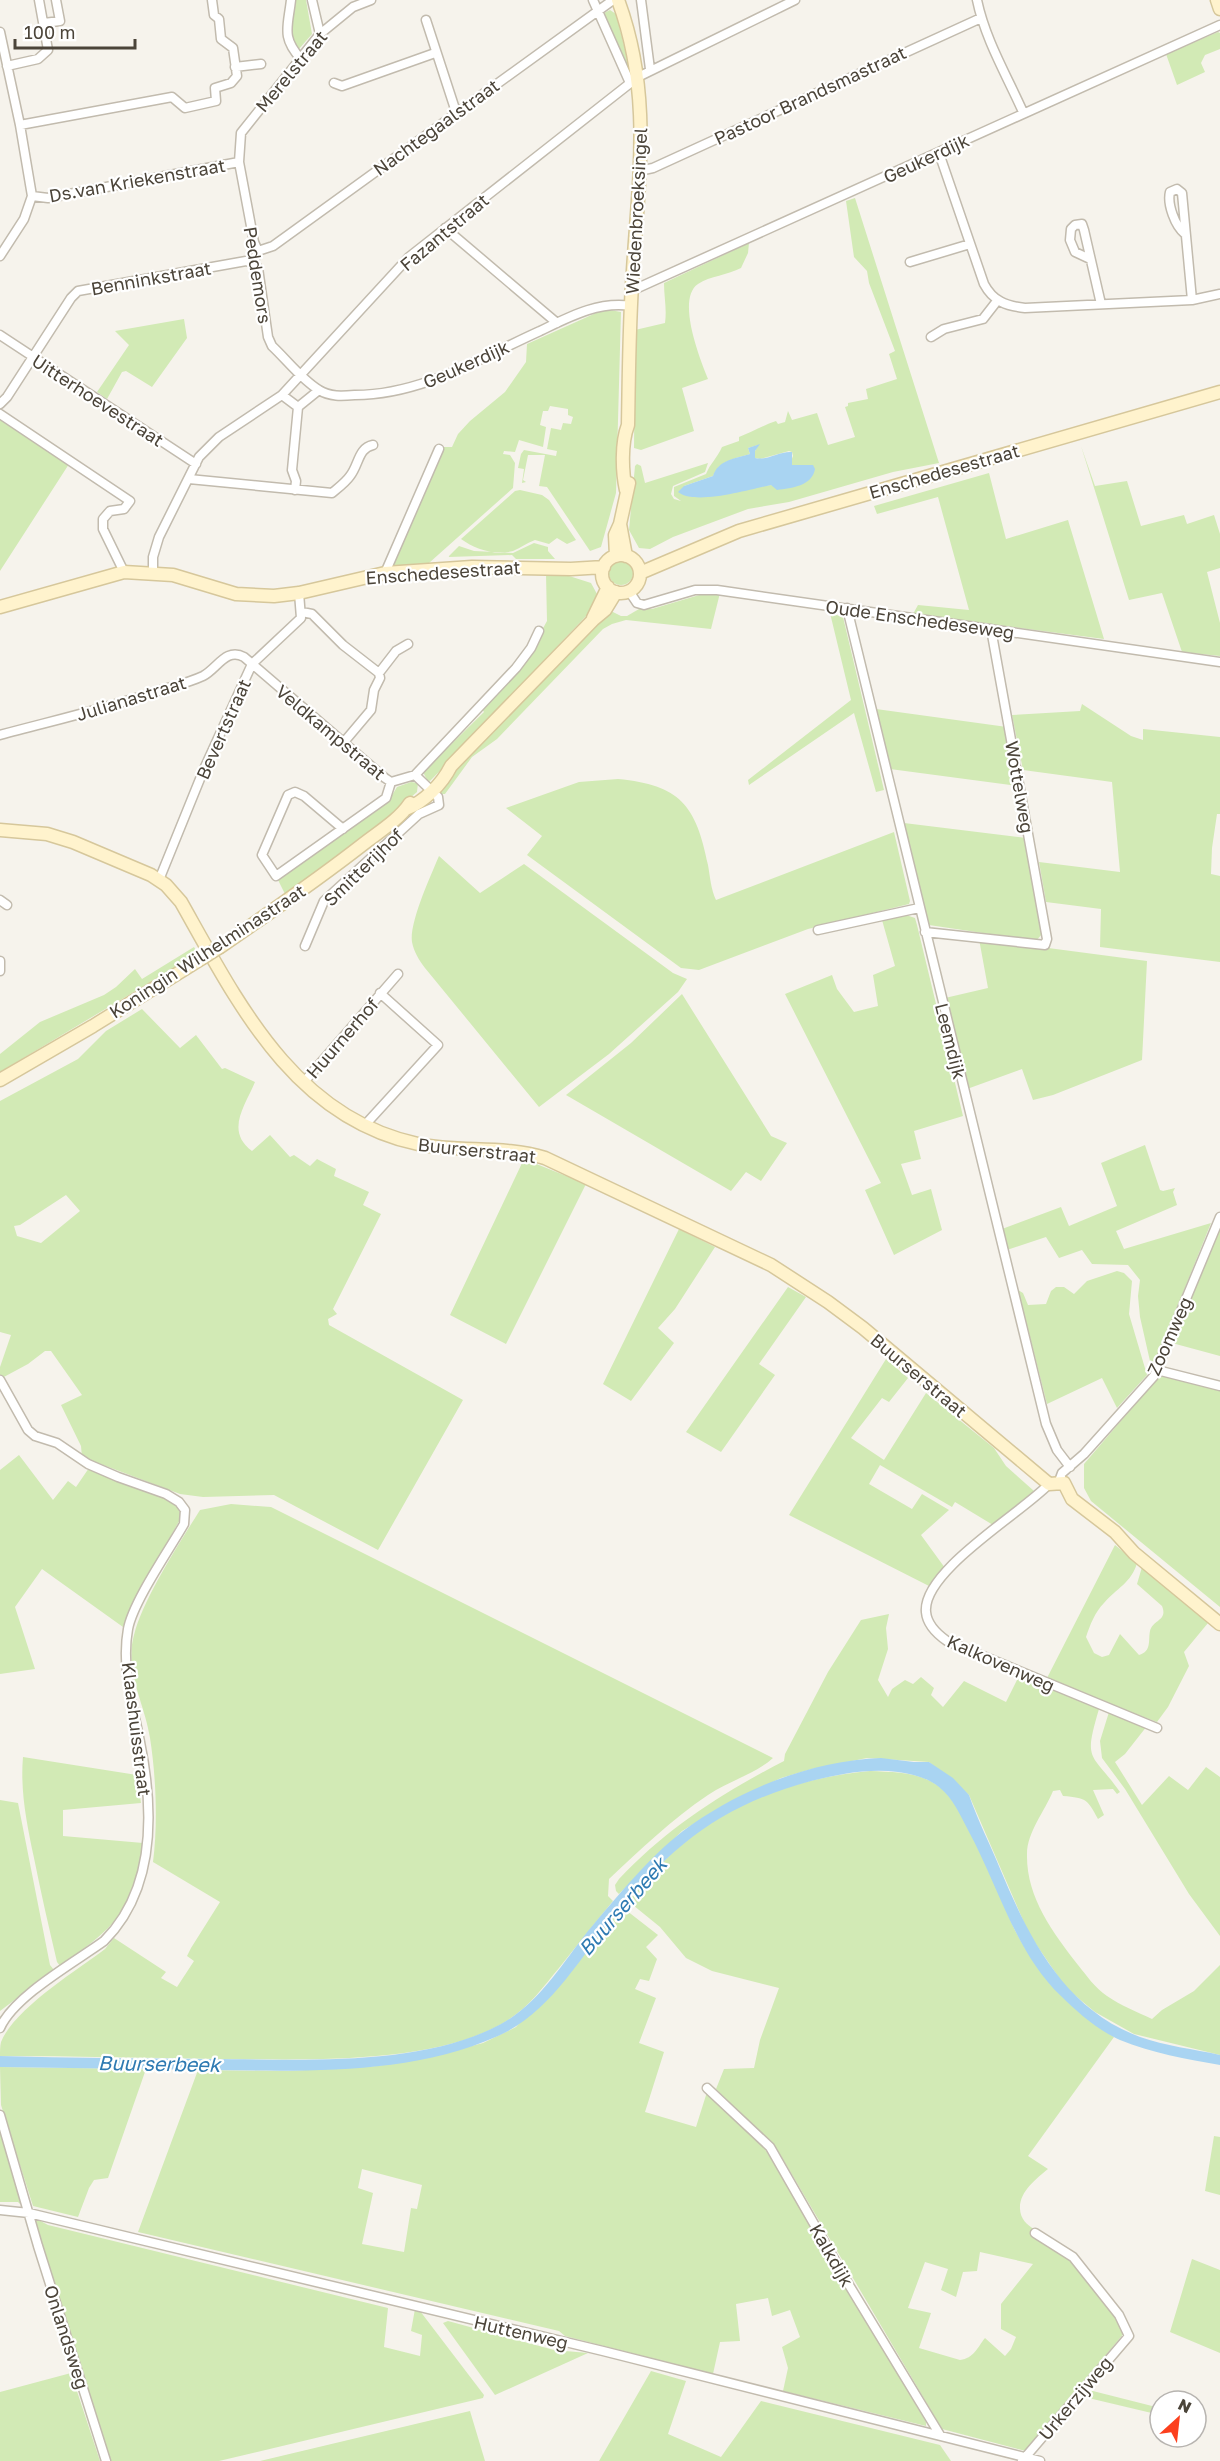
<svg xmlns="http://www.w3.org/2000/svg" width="1220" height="2461" font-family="'Golos Text',sans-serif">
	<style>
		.green { fill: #d2eab5; fill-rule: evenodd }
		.water { fill: #a9d4f2 }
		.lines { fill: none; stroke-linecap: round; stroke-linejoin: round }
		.street-casing { stroke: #c2bbae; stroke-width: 11 }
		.secondary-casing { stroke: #d6c79b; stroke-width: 15 }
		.street { stroke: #fff; stroke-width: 8 }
		.secondary { stroke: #fff3cd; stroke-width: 12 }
		.secondary-bridge-casing { stroke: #d6c79b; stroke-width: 15; stroke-linecap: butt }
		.secondary-bridge { stroke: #fff3cd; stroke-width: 12 }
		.labels { text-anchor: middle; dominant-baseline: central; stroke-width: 4.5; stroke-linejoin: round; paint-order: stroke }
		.street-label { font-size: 18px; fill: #4b4439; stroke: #fff }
		.water-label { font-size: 20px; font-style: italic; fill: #2e7ab2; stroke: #fff }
	</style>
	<rect width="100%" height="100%" fill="#f6f3ec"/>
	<path class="green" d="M294 0H306L312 34 299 49 290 40Z
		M610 10 616 14 630 69 629 72 602 14Z
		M1218 32 1220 33V49L1205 55 1201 63 1205 72 1177 85 1166 54Z
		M855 198 939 463 893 472 789 502 748 509 673 537 650 549 639 548 629 530 635 466 637 464 641 466 645 483 708 463 705 472 673 486 671 494 674 499 681 501 674 496V487L706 474C710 464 717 458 722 447L739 441V437C752 432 764 425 776 421L778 424 785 422 788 411 792 420 817 413 828 445 855 437 845 407 848 406V403L868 399 866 389 897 379 889 354 895 351 869 283 867 271 854 257 846 201ZM758 445 755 451V458L760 459 789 451 792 452 793 456 791 461 792 465H813L775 486 771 485 691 497 684 486 713 476C721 460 734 459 750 454L748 448Z
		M749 243 748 253 741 268C728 275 710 276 698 284 676 299 700 359 708 379L682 388 694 431 641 450 634 448 635 330 665 323C667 309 664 297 664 283Z
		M605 309 621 312 616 493 601 547 590 551 547 487 539 486 545 455H528L523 480 526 482 522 483 524 469 518 468 521 454 524 450 556 456 557 451 547 449 551 428 561 430 563 423 571 424 573 417 568 415V409L550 406 548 411H543L540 425 546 427 543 447 519 440 515 452 504 451 503 454 510 455 515 463 513 488 429 563 424 566 392 567 430 482 432 474 441 458 439 451 443 447H452L458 434 470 421 505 392 526 362 527 344Z
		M184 319 187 338 152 387 126 371 122 372 107 399 97 392 129 345 115 331Z
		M0 417 69 464 0 571Z
		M1081 446 1095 486 1127 481 1141 526 1184 515 1187 524 1214 515 1220 534V568L1207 572 1220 623V656L1182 652 1162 593 1129 600Z
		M989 473 1006 539 1068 520 1104 639 913 614 918 605 969 610 938 497 877 514 874 506Z
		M520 490 542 495 549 500 576 540 567 544 557 538 549 544 535 540C527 543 520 548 513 551 494 556 475 549 461 539L515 491Z
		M534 543 548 547V551L555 559H516L512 555 448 557 459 546 474 551 513 553Z
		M609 573a12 12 0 1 1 24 0a12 12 0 1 1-24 0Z
		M546 574 566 575 591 583 597 594 588 614 535 670 509 700 430 781 427 780 423 772 484 712 482 709 525 661 547 621Z
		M706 593H720L711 629 626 620 612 624 603 629 497 739 472 757 445 794H439L438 788 611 611 621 616H627L639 609H652Z
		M830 613 843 617 884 790 876 792 854 713 749 785 748 780 851 700Z
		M1082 704 1131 736 1143 740V729L1220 737V814H1217L1212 848 1211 874 1220 876V962L1100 947 1101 909 1046 902 1039 862 1120 872 1112 782 1023 770 1012 715 1080 711Z
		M876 709 1007 727 1018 786 890 769Z
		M618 779C680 785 696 805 708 865 710 876 711 890 716 900L894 832 910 901 909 904 808 929 699 970 681 968 527 855 542 836 506 808 579 782Z
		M411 782 418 783 417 792 349 850 286 896 278 880 359 822 391 797 397 787Z
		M904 823 1027 838 1042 934 1036 941 929 925Z
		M439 856 480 893 524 864 673 973 687 979 678 992 609 1054 539 1107 425 968C419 960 414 952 412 942 409 923 431 875 439 856Z
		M906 915 915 918 917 925 963 1116 914 1131 921 1159 901 1164 912 1195 931 1189 942 1230 894 1255 865 1190 881 1183 785 994 832 975 837 989 854 1012 878 1006 873 975 895 966 882 920Z
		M979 939 1147 961 1142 1060 1053 1095 1033 1100 1022 1069 967 1089 945 998 988 988Z
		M194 947 197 952 194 956 0 1072V1054L40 1022 104 995 116 987 135 969 142 979Z
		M682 994 771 1136 787 1143 761 1181 746 1172 731 1191 566 1095 631 1043Z
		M142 1009 180 1048 196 1035 222 1069 225 1068 255 1082C245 1106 225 1131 252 1151L270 1135 290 1157 294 1155 310 1166 317 1159 336 1169 334 1176 369 1192 363 1205 381 1214 333 1309 337 1314 328 1319 329 1325 463 1400 378 1550 274 1495 203 1497 180 1494 82 1457 81 1446 61 1405 82 1395 51 1351H45L28 1364 2 1378 0 1376V1367L11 1335 0 1332V1101L78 1059 106 1031ZM66 1195 80 1211 41 1243 17 1236 14 1226 20 1225Z
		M1145 1145 1160 1190 1163 1191 1175 1188 1173 1192 1177 1205 1116 1231 1124 1249 1211 1223 1152 1370 1140 1317 1138 1296 1140 1280 1128 1265 1092 1264 1082 1250 1059 1258 1046 1237 1007 1250 1002 1229 1061 1207 1069 1226 1117 1206 1101 1163Z
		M523 1161 534 1163 586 1184 506 1344 450 1315Z
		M1220 1226V1356L1172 1343Z
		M679 1229 715 1247 675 1309 658 1328 674 1343 631 1401 603 1384Z
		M1117 1271 1124 1273 1132 1281 1129 1314 1147 1375 1117 1408 1102 1378 1047 1404 1018 1290 1023 1293 1028 1305 1046 1304 1051 1291 1056 1287H1064L1074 1294 1087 1281Z
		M788 1287 806 1297 759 1364 775 1375 721 1452 686 1432Z
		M886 1359 908 1378 889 1402 882 1398 851 1438 884 1460 926 1393 994 1448 1006 1466 1034 1491 993 1525 955 1502 952 1507 880 1465 869 1484 912 1509 922 1494 949 1510 921 1535 945 1568 929 1586 789 1515Z
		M1161 1374 1220 1389V1607L1091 1501 1084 1488V1464Z
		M19 1455 53 1500 68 1481 76 1487 89 1468 168 1498 176 1503 182 1516 128 1613 123 1627 42 1569 15 1607 35 1669 0 1674V1470Z
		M231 1504 271 1507 773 1758C754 1775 728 1781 708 1795 672 1819 640 1850 609 1879L608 1896 613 1901C595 1923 577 1945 559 1968 543 1987 530 2006 508 2020 437 2066 302 2059 219 2059 146 2058 73 2056 0 2056 0 2051 0 2046 1 2042 14 2009 76 1971 105 1949L114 1938 166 1972 161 1978 177 1987 194 1961 187 1956 191 1948 220 1902 153 1862C158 1824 156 1776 150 1738 145 1704 124 1671 134 1635 143 1599 180 1542 200 1510Z
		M1115 1545 1137 1563C1132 1582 1116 1589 1104 1603 1095 1612 1090 1625 1086 1637L1094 1653 1102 1657 1109 1655 1120 1634 1139 1655C1152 1651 1148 1641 1150 1631 1153 1619 1168 1621 1162 1606L1137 1584 1142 1567 1208 1623 1184 1652 1189 1666 1168 1707 1157 1722 1046 1680Z
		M889 1614 886 1628 888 1649 878 1680 888 1697 892 1689 905 1680 913 1684 921 1677 934 1688 931 1695 943 1707 964 1681 1006 1702 1019 1676 1099 1709C1083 1763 1091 1751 1120 1792L1117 1794 1113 1789 1093 1790 1104 1815 1098 1819C1087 1799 1087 1798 1063 1796L1060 1790 1053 1791C1045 1811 1027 1832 1027 1854 1026 1897 1053 1933 1078 1965 1087 1976 1095 1988 1107 1996 1120 2005 1137 2012 1152 2019L1162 2010 1194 1991 1220 1965V2055L1134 2034 1095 2012 1066 1988 1029 1934 969 1795 929 1762 867 1758 812 1769 781 1778 723 1806 682 1831 619 1894 616 1891 615 1885 619 1879C667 1828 722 1793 784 1761L785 1754 828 1672 861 1620Z
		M1109 1712 1147 1726 1125 1754 1115 1762 1142 1805 1169 1776 1188 1790 1206 1767 1220 1777V1936L1189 1894 1125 1789 1102 1758 1100 1741Z
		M23 1757 137 1775 141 1803 63 1810V1836L143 1843C134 1912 115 1927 60 1966L57 1962C49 1928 41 1893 34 1858 27 1825 20 1791 23 1757Z
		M870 1771C893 1772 918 1772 937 1785 968 1806 999 1898 1017 1934 1034 1968 1082 2016 1114 2037L1028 2156 1048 2169C1036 2179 1019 2192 1020 2209 1021 2229 1045 2232 1057 2241 1085 2261 1105 2295 1125 2322V2332L1026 2451 942 2429 781 2156 716 2089 724 2069 754 2068 760 2040 779 1988 712 1971 686 1958 660 1927 628 1901C651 1874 676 1845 707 1825 754 1793 814 1776 870 1771ZM980 2252 1033 2264 1001 2304V2329L1016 2337 1011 2349 1005 2356 985 2338C977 2348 974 2358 960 2360L919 2348 931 2313 908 2308 925 2262 948 2269 941 2290 956 2297 963 2272 977 2271Z
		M0 1800 18 1803 50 1965 54 1970 0 2011Z
		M622 1907 658 1935 646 1947 657 1959 649 1981 640 1979 635 1989 656 1998 639 2043 664 2052 645 2112 696 2127 707 2092 755 2137 767 2152 926 2422V2426L783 2391 788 2368 782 2347 800 2337 790 2310 772 2316 768 2298 736 2304 740 2341 720 2342 713 2374 565 2336 559 2331 138 2232 198 2070 288 2071 377 2066 433 2056 483 2043 516 2027ZM362 2169 422 2185 417 2209 411 2208 404 2252 362 2244 373 2193 358 2188Z
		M0 2067 146 2069 108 2178 94 2180 89 2188 78 2217 33 2206 1 2105Z
		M0 2129 20 2201V2204L18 2202H0Z
		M1214 2136 1220 2137V2195L1205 2191Z
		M33 2217 48 2225 388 2308 384 2347 420 2356 422 2335 411 2331 415 2309 420 2311 484 2395 483 2398 219 2461H111Z
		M1192 2259 1220 2270V2353L1170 2332Z
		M448 2321 554 2350 588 2353 495 2395 443 2323Z
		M651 2371 686 2381 668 2434 721 2457 761 2401 940 2445 951 2461H599Z
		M71 2373 100 2461H0V2392Z
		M1085 2389 1160 2408V2415L1080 2396Z
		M470 2411 485 2461H260Z"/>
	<path class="water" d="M760 444 755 451V458C767 461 779 451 792 452V465H813L815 469C812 486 792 488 777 490L771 485C751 489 695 506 678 492L684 486 713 476C718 460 736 458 750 454L748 448Z
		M881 1758 914 1762H929L953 1778 969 1795C978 1821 991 1846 1001 1871 1030 1940 1065 2009 1140 2037 1165 2046 1194 2049 1220 2055V2065C1187 2059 1151 2053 1120 2040 1099 2031 1077 2012 1061 1996 1015 1952 998 1885 968 1830 960 1815 953 1798 939 1787 928 1778 913 1774 898 1772 869 1768 839 1774 811 1781 722 1805 672 1845 614 1916 579 1959 550 2013 498 2036 408 2076 303 2071 207 2070 138 2069 69 2068 0 2067V2056C69 2058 139 2058 208 2059 297 2059 420 2068 501 2024 538 2004 562 1964 588 1931 615 1899 650 1856 683 1831 739 1789 811 1761 881 1758Z"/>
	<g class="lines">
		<g class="street-casing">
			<path id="street" d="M291 0C288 27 281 37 301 59
				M312 0 320 34
				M371 0 353 7 320 34 241 133 239 162 254 242 258 251 253 263 258 268 268 337 272 346C287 360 302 380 319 390 330 397 342 396 355 395 422 395 480 358 540 331 569 317 598 301 631 306
				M593 0 630 83
				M641 0 650 69
				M977 0C985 39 1007 76 1023 112
				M426 20 456 112
				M44 23 60 21 56 0
				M0 32 20 125 32 196 24 219 0 256
				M7 66 38 59 48 50 39 0
				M235 67 261 64
				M334 83 342 86 435 53
				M20 125 172 97 185 108 216 101 215 88 231 83 237 76 233 48 221 39 219 19 214 15 212 0
				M939 153 984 284C993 301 1006 306 1025 308L1192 300 1220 294
				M639 171 653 168 981 18
				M32 196 48 198 239 162
				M445 228 557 323
				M1185 234C1175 226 1167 204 1170 192L1177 189 1182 193 1192 300
				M258 251 273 246 613 0
				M1090 259 1075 252 1070 240 1071 229 1075 225 1082 224 1084 230 1101 304
				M910 262 970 244
				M631 291 1220 25
				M0 335 196 464
				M931 337 944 329 983 319 997 301
				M282 395 298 407 319 390
				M0 404 7 397 71 298 78 291 246 261 253 263
				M0 414 130 501 124 509 110 511 103 519V529L124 572
				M189 479 332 493C338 488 346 482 350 476 359 465 358 448 373 445
				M295 490 296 481 292 470 298 407
				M153 572V557L159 537 199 457 219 437 282 395 409 257 638 77 795 0
				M385 573 439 449
				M629 591 637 603 644 605 695 590H717L1220 662
				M847 608 1046 1424 1057 1450 1070 1467
				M302 612 312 614 343 645 379 673
				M0 735C52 721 104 709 155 692 170 687 188 683 203 676 217 669 226 647 244 657L385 778 391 782 415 775 516 668 531 648 539 631
				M344 742 371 710 374 690 380 678 379 673 396 651 408 644
				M343 829 304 796 295 792 288 795 262 855 276 876 386 798 391 782
				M159 880 204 769 252 664 301 618 299 593
				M0 900 7 905
				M818 930 919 908
				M925 932 1045 945 1047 939 991 629
				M305 946 324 901 419 814 439 805 438 797 415 775
				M0 961V971
				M303 1083 398 974
				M364 1126 438 1045 380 993
				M1157 1370 1220 1386
				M0 1380 28 1430 35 1436 57 1443 88 1464 118 1477 166 1494 179 1502 185 1510 184 1524C169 1550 133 1602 128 1629 121 1667 133 1705 140 1742 154 1810 156 1889 104 1941 75 1962 14 1996 0 2028
				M1049 1484C1023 1512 922 1571 926 1612 927 1624 937 1634 947 1641L1157 1728
				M1058 1484 1062 1473 1084 1454 1154 1376 1220 1217
				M707 2088 770 2147 849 2285 940 2435
				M0 2115 38 2246 106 2461
				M0 2210 29 2213 603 2351 1040 2461
				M1022 2461 1129 2336 1119 2315 1073 2257 1035 2233"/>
		</g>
		<g class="secondary-casing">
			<path id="secondary" d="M618 0C652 92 639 175 633 270 629 322 629 374 628 425 621 443 622 472 626 490
				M1217 0 1220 9
				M620 524 626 556
				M602 574a19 19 0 1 1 38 0a19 19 0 1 1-38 0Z
				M616 556 615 535 620 524 629 483
				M640 573 739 531 1220 392
				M0 607 124 572 173 575 236 594 274 596 299 593 385 573 472 567 571 569 604 567
				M593 618 608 587
				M406 809C424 802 442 784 451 766L593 620 605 610 616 592
				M0 830 47 834 73 842 151 875 166 885 181 902C238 1003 294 1118 418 1144 460 1153 504 1145 545 1158L771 1265 828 1302 863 1328 1049 1484 1064 1483 1072 1499 1115 1532 1134 1553 1220 1624
				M220 947C268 914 316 881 362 845 377 833 399 820 410 803
				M0 1080 93 1026 201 959"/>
		</g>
		<use href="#street" class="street"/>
		<use href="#secondary" class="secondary"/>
		<g class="secondary-bridge-casing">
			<path id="secondary-bridge" d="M201 959 220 947"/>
		</g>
		<use href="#secondary-bridge" class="secondary-bridge"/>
	</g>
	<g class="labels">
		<g class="street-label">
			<text transform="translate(291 71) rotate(-50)">Merelstraat</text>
			<text transform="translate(810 95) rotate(-25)">Pastoor Brandsmastraat</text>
			<text transform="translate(436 127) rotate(-36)">Nachtegaalstraat</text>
			<text transform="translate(926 158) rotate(-25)">Geukerdijk</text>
			<text transform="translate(137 180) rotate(-10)">Ds.van Kriekenstraat</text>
			<text transform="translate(636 211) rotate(-87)">Wiedenbroeksingel</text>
			<text transform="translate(444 232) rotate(-40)">Fazantstraat</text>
			<text transform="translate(258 275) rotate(81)">Peddemors</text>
			<text transform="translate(151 278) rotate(-10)">Benninkstraat</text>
			<text transform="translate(466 364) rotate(-24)">Geukerdijk</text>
			<text transform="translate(98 400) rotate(33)">Uitterhoevestraat</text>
			<text transform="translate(944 471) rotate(-16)">Enschedesestraat</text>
			<text transform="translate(443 572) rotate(-4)">Enschedesestraat</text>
			<text transform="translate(920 619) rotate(8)">Oude Enschedeseweg</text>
			<text transform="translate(131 698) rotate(-17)">Julianastraat</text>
			<text transform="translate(223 729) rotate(-66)">Bevertstraat</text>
			<text transform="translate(331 732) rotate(40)">Veldkampstraat</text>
			<text transform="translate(1020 787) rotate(80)">Wottelweg</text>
			<text transform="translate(363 867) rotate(-44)">Smitterijhof</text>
			<text transform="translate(207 951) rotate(-33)">Koningin Wilhelminastraat</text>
			<text transform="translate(342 1038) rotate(-49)">Huurnerhof</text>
			<text transform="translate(951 1041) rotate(76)">Leemdijk</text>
			<text transform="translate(477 1150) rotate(6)">Buurserstraat</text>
			<text transform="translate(1169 1336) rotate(-66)">Zoomweg</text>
			<text transform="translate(919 1375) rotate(40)">Buurserstraat</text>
			<text transform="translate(1001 1663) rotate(24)">Kalkovenweg</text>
			<text transform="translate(137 1729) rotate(83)">Klaashuisstraat</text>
			<text transform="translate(832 2255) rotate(60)">Kalkdijk</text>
			<text transform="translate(521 2332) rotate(13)">Huttenweg</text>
			<text transform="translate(67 2337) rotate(72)">Onlandsweg</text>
			<text transform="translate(1075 2398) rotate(-50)">Urkerzijweg</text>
		</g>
		<g class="water-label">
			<text transform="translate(622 1906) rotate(-49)">Buurserbeek</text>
			<text transform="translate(159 2063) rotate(1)">Buurserbeek</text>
		</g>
	</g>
	<g transform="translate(1178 2419) rotate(27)"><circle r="28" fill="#ffffff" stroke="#b7b4b0" stroke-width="1.5"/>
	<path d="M0-4.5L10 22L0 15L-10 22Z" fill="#fc3f1d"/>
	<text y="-9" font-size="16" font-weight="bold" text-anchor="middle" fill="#4b4439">N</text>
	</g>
	<path d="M15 39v9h120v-9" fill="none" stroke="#4b4439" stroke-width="3"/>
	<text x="24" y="39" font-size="18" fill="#4b4439" stroke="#ffffff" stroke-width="4.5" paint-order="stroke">100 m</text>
</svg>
